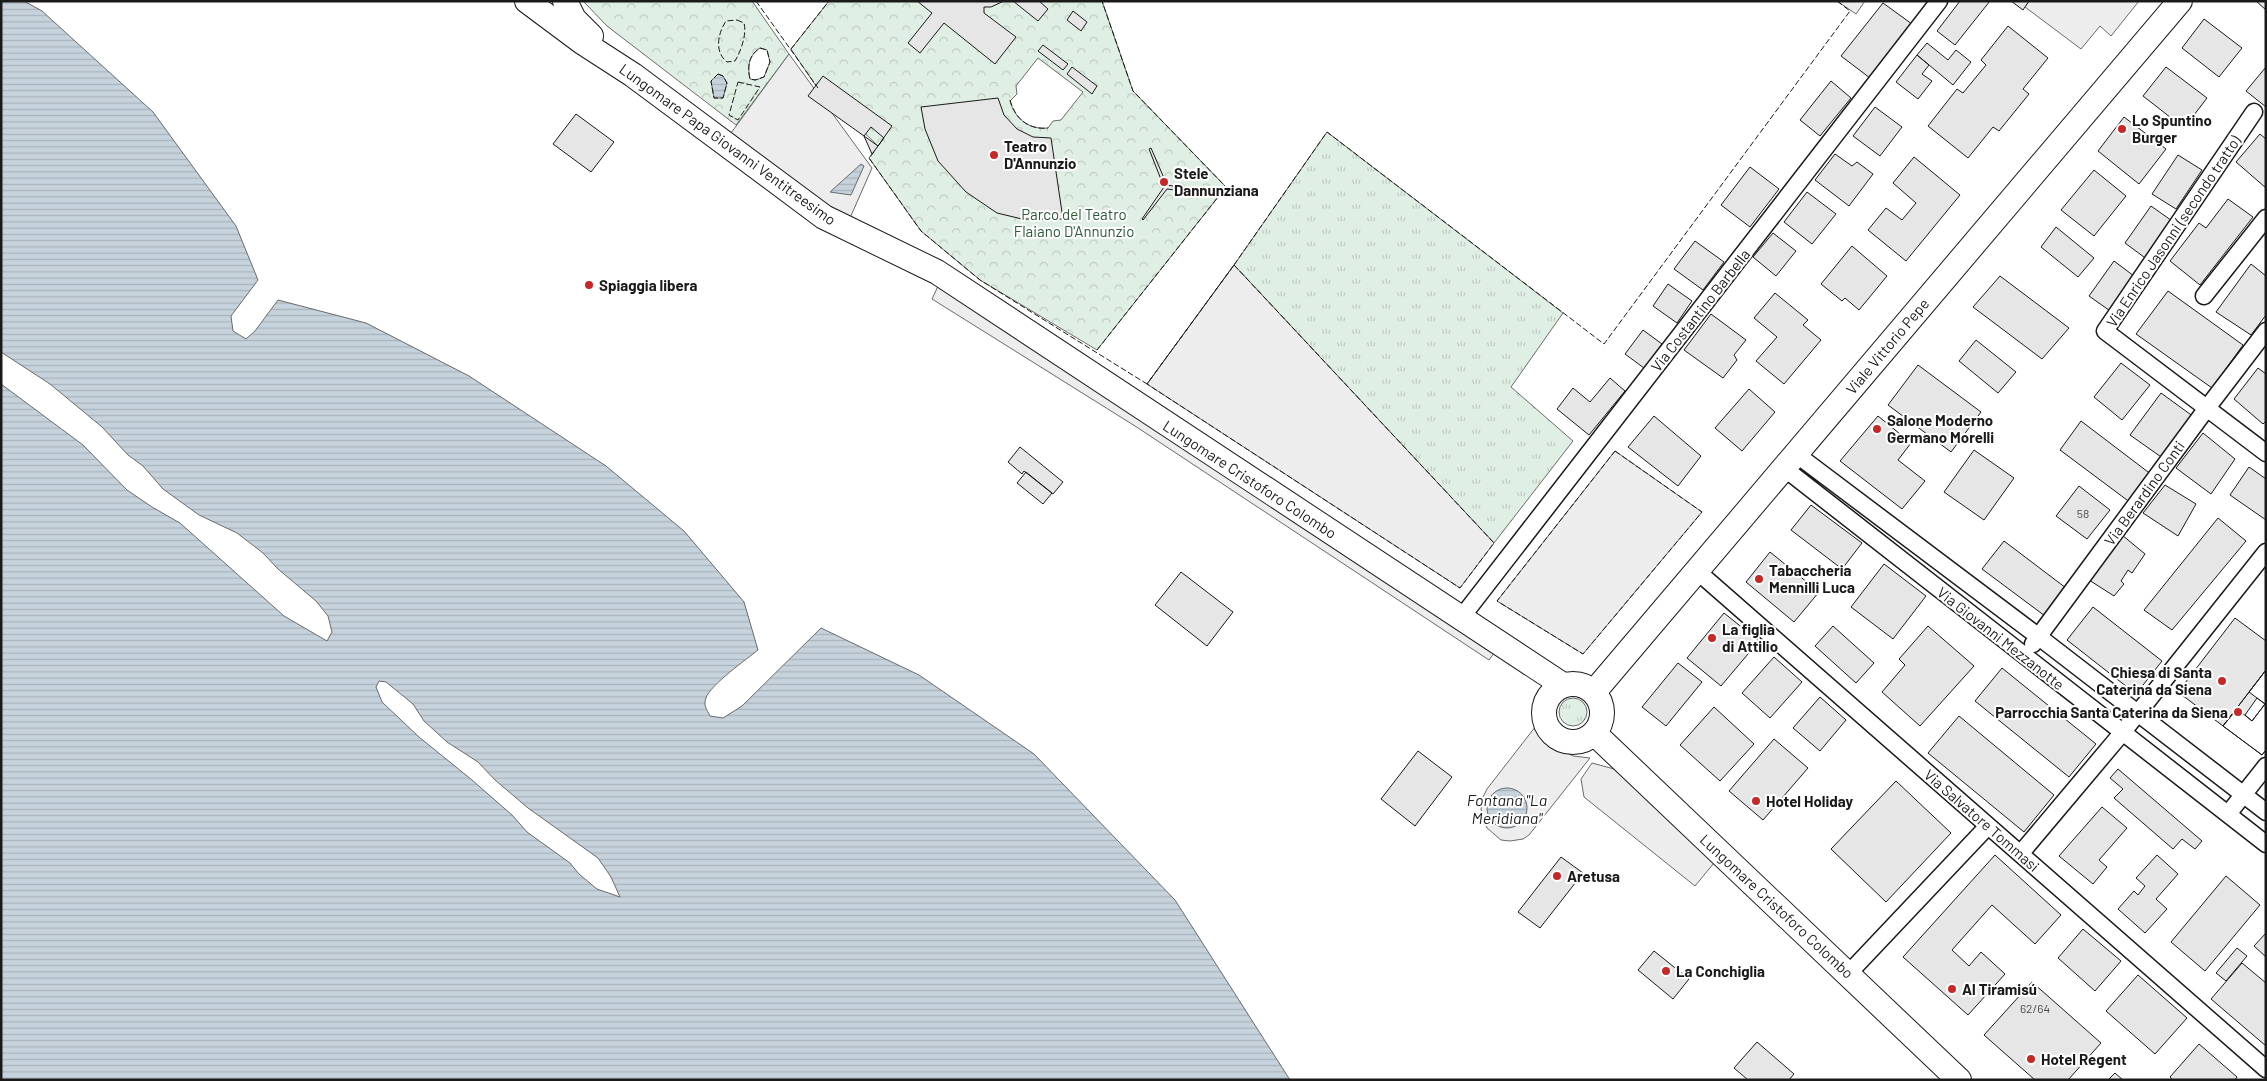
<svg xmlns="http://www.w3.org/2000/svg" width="2267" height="1081" font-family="Barlow,sans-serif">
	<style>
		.grass { fill: url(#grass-tufts); stroke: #6a6a6a }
		.park { fill: url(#park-crowns); stroke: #6a6a6a; fill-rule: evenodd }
		.parking { fill: #ededed; stroke: #6a6a6a }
		.water { fill: url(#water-rules); stroke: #6a6a6a }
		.pier { fill: #fff; stroke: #6a6a6a }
		.building { fill: #e6e6e6; stroke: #1a1a1a; fill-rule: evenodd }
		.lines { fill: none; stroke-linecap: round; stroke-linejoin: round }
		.street-casing { stroke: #1a1a1a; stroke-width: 19 }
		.secondary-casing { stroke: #1a1a1a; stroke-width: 26 }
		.street { stroke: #fff; stroke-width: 16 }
		.secondary { stroke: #fff; stroke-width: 24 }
		.fence { stroke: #1a1a1a; stroke-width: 1; stroke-dasharray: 6 2.5; stroke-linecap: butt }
		.poi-dot { fill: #c62828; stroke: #fff; stroke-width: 2 }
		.labels { text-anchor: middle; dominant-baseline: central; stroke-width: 4; stroke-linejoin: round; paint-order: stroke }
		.number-label { font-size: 12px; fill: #4d4d4d }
		.poi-label { font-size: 15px; font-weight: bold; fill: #1a1a1a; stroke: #fff; text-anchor: start }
		.street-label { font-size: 15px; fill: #1a1a1a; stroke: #fff }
		.park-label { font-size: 15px; fill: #2b5a34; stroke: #fff }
		.water-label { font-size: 16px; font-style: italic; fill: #1a1a1a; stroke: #fff }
	</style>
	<defs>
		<pattern id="grass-tufts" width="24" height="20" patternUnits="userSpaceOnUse" patternTransform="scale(1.25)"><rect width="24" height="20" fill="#e0efe3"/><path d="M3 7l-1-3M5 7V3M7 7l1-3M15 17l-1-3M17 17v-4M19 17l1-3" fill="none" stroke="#c0ccc2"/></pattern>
		<pattern id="park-crowns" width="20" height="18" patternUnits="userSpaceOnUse" patternTransform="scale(1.25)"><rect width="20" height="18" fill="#e0efe3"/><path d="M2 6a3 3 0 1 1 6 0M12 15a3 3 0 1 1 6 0" fill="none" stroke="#c0ccc2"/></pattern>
		<pattern id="water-rules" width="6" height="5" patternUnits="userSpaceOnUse" patternTransform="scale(1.25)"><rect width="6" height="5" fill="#c6d2dc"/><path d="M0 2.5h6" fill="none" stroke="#aab4bc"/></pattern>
	</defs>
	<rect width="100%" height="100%" fill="#fff"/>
	<path class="grass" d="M1327 132 1563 313 1511 387 1573 441 1494 543 1234 265Z
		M1559 712a14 14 0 1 1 28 0a14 14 0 1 1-28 0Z"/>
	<path class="park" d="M583 1H752L789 54 736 125 607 26ZM760 48 767 50 770 62 764 77 756 80 750 79C747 66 749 55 760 48Z
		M829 1H1102L1133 91 1226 187 1097 350 980 280 921 231 869 158 878 146 816 86 791 49ZM1038 58 1083 92 1061 120 1053 121 1048 128C1029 130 1015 119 1010 101L1017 94 1016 86Z"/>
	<path class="parking" d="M1837 1H1865L1856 14Z
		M2029 1H2139L2111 36 2100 26 2081 49 2025 7Z
		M789 54 872 168 850 218 807 193 731 133Z
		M1234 265 1494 543 1460 588 1147 384Z
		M939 284 1498 648 1489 660 1135 426 932 299Z
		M1615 451 1702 512 1583 654 1497 601Z
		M1539 722 1546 736 1556 747 1573 756 1590 758 1529 835 1523 839 1510 841 1501 840 1487 828 1483 819 1481 809 1483 797 1487 789Z
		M1592 763 1618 770 1714 863 1695 886 1584 797 1581 779Z"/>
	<path class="water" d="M1 1H24L42 11 153 112 236 226 258 280 231 316 233 331 246 339 255 331 278 300 366 323 469 376 606 466 684 531 744 602 758 650C747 659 710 685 706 698 703 705 707 710 710 716L723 718 742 706 821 628 919 675 1034 754 1175 900 1290 1080H1Z
		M718 74 723 76 727 83 723 98H714L711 81Z
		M861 164 864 166 851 195 830 192Z
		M1487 808a20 20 0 1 1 40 0a20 20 0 1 1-40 0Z"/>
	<path class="pier" d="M1 352 50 384 102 427 128 455 143 466 163 489 199 515 237 533 263 553 278 569 316 601 328 616 332 632 327 641 284 616 180 523 152 507 127 490 83 445 1 384Z
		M379 681 386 682 413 704 424 721 447 742 478 762 495 780 528 808 598 858 611 877 620 897 597 889 579 874 570 863 527 832 512 815 472 780 419 737 382 702 376 687Z"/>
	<path class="building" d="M917 1H1004L991 7H984V13L1016 37 995 64 944 23 920 53 908 43 932 13Z
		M1013 1H1039L1048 9 1038 21Z
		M1960 1H1990L1955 45 1937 31Z
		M2011 1H2029L2023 10Z
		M2256 1H2266V10Z
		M1883 3 1912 24 1870 78 1841 56Z
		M1073 11 1087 22 1081 31 1067 20Z
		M2204 19 2242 48 2219 77 2182 48Z
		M2008 26 2048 58 2023 89 2029 94 1999 131 1993 127 1968 158 1928 126 1957 89 1963 93 1986 65 1981 60Z
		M1927 43 1948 60 1956 50 1971 62 1953 85 1917 55Z
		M1043 45 1068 64 1063 70 1038 51Z
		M1917 55 1929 65 1922 74 1932 81 1918 99 1896 82Z
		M1072 67 1097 86 1092 94 1067 74Z
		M2166 67 2207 98 2184 128 2143 96Z
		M2266 67V107L2246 91Z
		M823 76 892 126 878 146 808 96Z
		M1831 81 1851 98 1820 136 1800 120Z
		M998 98 1004 115 1017 129 1033 137 1051 138 1063 219H1022L997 213 966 192 938 161 925 129 921 107Z
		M1875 107 1902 127 1880 156 1853 136Z
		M576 114 614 142 591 172 553 144Z
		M2124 117 2166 149 2139 184 2098 151Z
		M871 127 884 138 872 154 864 136Z
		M2260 134 2266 139V188L2236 162Z
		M1151 148 1167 185 1206 192V194L1167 189 1143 220 1142 219 1164 187 1149 149Z
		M1835 154 1852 166 1857 162 1873 174 1849 206 1815 180Z
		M2178 155 2202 170 2176 209 2152 194Z
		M1914 157 1960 195 1906 261 1868 230 1886 208 1902 220 1916 203 1893 183Z
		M1750 167 1779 189 1750 227 1721 205Z
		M2094 170 2126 196 2094 236 2061 210Z
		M1807 192 1836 214 1812 244 1784 222Z
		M2228 199 2253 217 2200 285 2170 261 2199 223 2206 228Z
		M2151 206 2175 223 2148 260 2125 243Z
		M2056 227 2094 258 2078 277 2041 247Z
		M1773 233 1796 251 1776 276 1753 257Z
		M1695 241 1724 262 1703 290 1674 269Z
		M1852 246 1887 276 1859 310 1845 298 1842 301 1821 284Z
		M2114 261 2138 279 2113 313 2089 296Z
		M2251 264 2266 276V315L2251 335 2216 312Z
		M2000 276 2069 328 2042 359 1973 307Z
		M1668 284 1692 301 1677 323 1653 306Z
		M2168 291 2243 345 2212 388 2136 334Z
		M1775 293 1808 320 1803 325 1821 340 1784 384 1756 361 1777 337 1754 318Z
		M1711 314 1746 340 1734 355 1737 360 1723 378 1684 350Z
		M1643 330 1662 344 1644 368 1625 354Z
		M1976 340 2016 372 1998 393 1959 361Z
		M2121 363 2150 385 2122 420 2094 397Z
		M1918 365 1981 412 1951 452 1888 405Z
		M2258 368 2266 374V421L2263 424 2234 399Z
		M1610 378 1625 391 1589 435 1557 409 1573 388 1590 402Z
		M1749 389 1775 412 1742 451 1715 428Z
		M2161 393 2194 417 2164 459 2130 435Z
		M1654 416 1701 456 1678 486 1628 447Z
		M1878 416 1911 443 1898 460 1925 481 1902 509 1840 461Z
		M2081 421 2152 475 2131 503 2060 450Z
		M2203 433 2235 459 2211 494 2176 468Z
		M1020 447 1063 482 1053 494 1024 471 1022 474 1008 462Z
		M1974 450 2014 478 1984 520 1944 492Z
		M2249 467 2266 479V520L2230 495Z
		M1026 472 1052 493 1043 504 1017 483Z
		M2165 485 2196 504 2178 536 2143 513Z
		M2079 486 2110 510 2087 539 2056 516Z
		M1811 505 1862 543 1842 569 1791 530Z
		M2218 518 2246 541 2172 630 2144 610Z
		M2122 535 2145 554 2132 573 2128 570 2121 581 2124 584 2114 596 2089 580Z
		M2004 541 2066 588 2045 616 1982 569Z
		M1770 552 1819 592 1794 622 1746 582Z
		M1884 564 1926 596 1893 639 1851 607Z
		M1181 572 1233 612 1207 646 1155 605Z
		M2093 607 2162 661 2136 694 2067 640Z
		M1724 613 1759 641 1721 686 1687 658Z
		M2235 618 2266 641V670L2223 726 2178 692Z
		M1833 626 1874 663 1856 683 1815 646Z
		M1928 626 1974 666 1920 726 1882 692 1905 665 1899 659Z
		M1774 657 1802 682 1770 718 1742 693Z
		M1678 663 1702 682 1666 726 1642 707Z
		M2002 668 2096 744 2069 777 1975 701Z
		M2266 670V750L2262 755 2223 726ZM2257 698 2265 704 2252 721 2245 715Z
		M2266 670V750L2262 755 2223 726 2237 709 2252 721 2265 704 2249 692Z
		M1820 697 1846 720 1820 751 1793 728Z
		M1714 707 1754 744 1720 781 1680 745Z
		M1959 716 2054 795 2024 832 1928 753Z
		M1774 739 1808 768 1763 820 1729 791Z
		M1418 751 1452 777 1415 826 1381 799Z
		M2118 769 2202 841 2195 849 2182 839 2173 849 2114 798 2123 789 2110 778Z
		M1896 781 1951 833 1886 902 1831 849Z
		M2102 807 2127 828 2099 860 2107 867 2093 884 2059 856Z
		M1995 855 2061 915 2035 944 1992 905 1952 950 1969 966 1981 952 2005 974 1968 1015 1903 957Z
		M2157 855 2178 874 2156 899 2167 909 2145 933 2118 909 2134 891 2138 895 2145 886 2136 878Z
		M1561 857 1583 873 1540 928 1518 912Z
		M2226 876 2260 905 2205 971 2171 942Z
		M2083 929 2121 961 2095 991 2058 958Z
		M2266 933V957L2254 946Z
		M2237 948 2247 956 2226 981 2216 973Z
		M1654 951 1689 979 1673 999 1638 970Z
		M2242 963 2266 983V1046L2211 999Z
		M2138 975 2187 1018 2155 1054 2106 1011Z
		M2032 982 2101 1043 2068 1080H2035L1984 1035Z
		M1757 1042 1794 1074 1789 1080H1748L1734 1068Z
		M2199 1044 2237 1077 2235 1080H2173L2170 1077Z
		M2115 1073 2123 1080H2108Z"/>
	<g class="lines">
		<g class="street-casing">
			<path id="street" d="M2254 112 2105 331 2266 453
				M2204 296 2266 218
				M1796 454 2039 637 2266 812
				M1784 468 2266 844
				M1697 571 2266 1069
				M1461 618 1939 1
				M2033 644 2207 408 2266 331
				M2228 814 2266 766
				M2021 853 2122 733 2266 552
				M1848 974 1988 826"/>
		</g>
		<g class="secondary-casing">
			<path id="secondary" d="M527 1 582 42 633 75 824 217 937 272 1563 685
				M565 1 574 19 591 36
				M1544 713a29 29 0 1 1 58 0a29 29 0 1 1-58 0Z
				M1594 692 2180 1
				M1594 733 1959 1080"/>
		</g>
		<use href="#street" class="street"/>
		<use href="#secondary" class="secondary"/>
		<path class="fence" d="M756 1 818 88
			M737 20 744 23C747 34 741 51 735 61L727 62C714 52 718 33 726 21Z
			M760 48 767 50 770 62 764 77 755 80 750 79C747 66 749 55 760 48Z
			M791 49 829 1
			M718 74 723 76 727 83 723 98H714L711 81Z
			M738 82 760 87 738 120 729 115Z
			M1010 100C1015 119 1029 130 1048 128
			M874 152 869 158 921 231 980 280 1147 384 1234 265 1327 132 1604 344 1850 11 1837 1
			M1234 265 1494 543 1460 588 1147 384Z
			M1097 350 1226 187 1133 91 1102 1
			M1615 451 1702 512 1583 654 1497 601Z"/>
	</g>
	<g class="poi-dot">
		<circle cx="2122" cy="129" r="5"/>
		<circle cx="994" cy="155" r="5"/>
		<circle cx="1164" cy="182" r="5"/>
		<circle cx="589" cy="285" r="5"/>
		<circle cx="1877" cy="429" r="5"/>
		<circle cx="1759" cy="579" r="5"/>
		<circle cx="1712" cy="638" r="5"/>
		<circle cx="2222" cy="681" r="5"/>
		<circle cx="2238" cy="712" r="5"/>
		<circle cx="1756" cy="801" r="5"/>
		<circle cx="1557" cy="876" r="5"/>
		<circle cx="1666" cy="971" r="5"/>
		<circle cx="1952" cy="989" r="5"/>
		<circle cx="2031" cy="1059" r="5"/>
	</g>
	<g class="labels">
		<g class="number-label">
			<text x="2083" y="513">58</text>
			<text x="2035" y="1008">62/64</text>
		</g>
		<g class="poi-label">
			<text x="2132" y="120">Lo Spuntino<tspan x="2132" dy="17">Burger</tspan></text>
			<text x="1004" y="146">Teatro<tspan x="1004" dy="17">D'Annunzio</tspan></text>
			<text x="1174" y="173">Stele<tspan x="1174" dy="17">Dannunziana</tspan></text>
			<text x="599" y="285">Spiaggia libera</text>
			<text x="1887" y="420">Salone Moderno<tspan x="1887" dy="17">Germano Morelli</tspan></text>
			<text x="1769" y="570">Tabaccheria<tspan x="1769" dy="17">Mennilli Luca</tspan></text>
			<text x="1722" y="629">La figlia<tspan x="1722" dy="17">di Attilio</tspan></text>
			<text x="2212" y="672" text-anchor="end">Chiesa di Santa<tspan x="2212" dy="17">Caterina da Siena</tspan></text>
			<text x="2228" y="712" text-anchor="end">Parrocchia Santa Caterina da Siena</text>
			<text x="1766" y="801">Hotel Holiday</text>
			<text x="1567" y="876">Aretusa</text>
			<text x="1676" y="971">La Conchiglia</text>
			<text x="1962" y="989">Al Tiramisú</text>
			<text x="2041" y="1059">Hotel Regent</text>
		</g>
		<g class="street-label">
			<text transform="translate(728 144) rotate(36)">Lungomare Papa Giovanni Ventitreesimo</text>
			<text transform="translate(2173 231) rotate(-56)">Via Enrico Jasonni (secondo tratto)</text>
			<text transform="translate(1700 310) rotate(-52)">Via Costantino Barbella</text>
			<text transform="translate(1887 346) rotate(-50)">Viale Vittorio Pepe</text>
			<text transform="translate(1250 479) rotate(33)">Lungomare Cristoforo Colombo</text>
			<text transform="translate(2144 493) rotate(-54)">Via Berardino Conti</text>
			<text transform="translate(2001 638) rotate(38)">Via Giovanni Mezzanotte</text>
			<text transform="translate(1982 820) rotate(41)">Via Salvatore Tommasi</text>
			<text transform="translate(1777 906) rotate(43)">Lungomare Cristoforo Colombo</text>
		</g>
		<g class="park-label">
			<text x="1074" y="214">Parco del Teatro<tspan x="1074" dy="17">Flaiano D'Annunzio</tspan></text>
		</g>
		<g class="water-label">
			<text x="1507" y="799">Fontana "La<tspan x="1507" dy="18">Meridiana"</tspan></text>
		</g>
	</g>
	<rect width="2267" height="1081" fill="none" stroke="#1a1a1a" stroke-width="5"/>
</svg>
